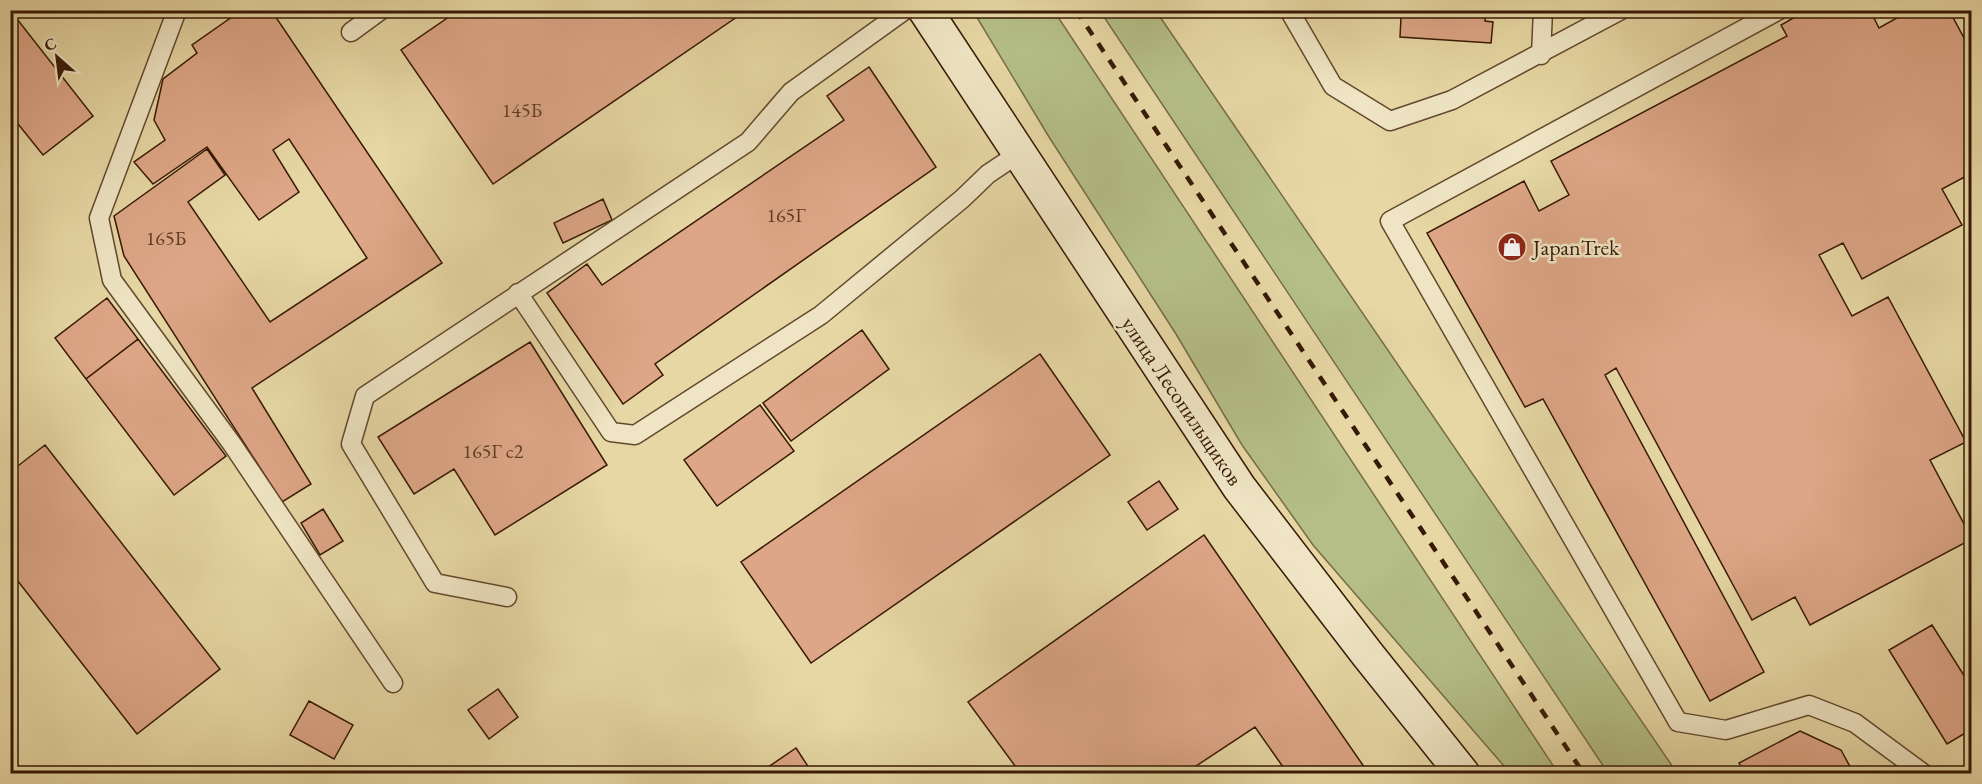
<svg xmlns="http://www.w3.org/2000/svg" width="1982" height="784" font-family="'EB Garamond',serif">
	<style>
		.green { fill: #b4be86; stroke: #766c46; stroke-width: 1.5 }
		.building { fill: #dda686; stroke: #371905; stroke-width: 1.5 }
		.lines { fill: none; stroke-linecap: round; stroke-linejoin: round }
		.lane-casing { stroke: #63482d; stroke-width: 21 }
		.secondary-casing { stroke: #371905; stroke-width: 36 }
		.lane { stroke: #efe5c4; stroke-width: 18 }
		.secondary { stroke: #efe5c4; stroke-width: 33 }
		.rail { stroke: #371905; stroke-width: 4.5; stroke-dasharray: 10 10; stroke-linecap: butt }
		.labels { text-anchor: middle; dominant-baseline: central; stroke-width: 5; stroke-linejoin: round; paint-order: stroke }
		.number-label { font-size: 20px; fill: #603c25 }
		.poi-label { font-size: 22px; fill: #371905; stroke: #efe5c4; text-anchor: start }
		.street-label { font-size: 22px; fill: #371905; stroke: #efe5c4 }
	</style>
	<rect width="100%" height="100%" fill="#e6d7a4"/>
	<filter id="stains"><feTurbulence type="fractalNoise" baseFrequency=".00333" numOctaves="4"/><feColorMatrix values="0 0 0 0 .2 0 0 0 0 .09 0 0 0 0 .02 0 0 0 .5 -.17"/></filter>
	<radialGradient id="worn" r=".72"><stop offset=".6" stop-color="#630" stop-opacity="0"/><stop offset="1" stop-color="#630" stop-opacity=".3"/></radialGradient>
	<path class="green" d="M973 11H1054L1558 773H1510L1313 545 1242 445 1176 334 1049 137Z
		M1100 11H1156L1677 773H1608Z"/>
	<path class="building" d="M10 10 93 116 43 155 10 114Z
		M242 10H271L442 263 252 388 311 484 282 502 124 256 114 216 207 149 225 175 188 202 270 322 367 258 289 139 273 150 299 192 259 220 207 147 153 184 134 162 165 140 154 120 163 79 197 53 192 45Z
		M459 10H747L493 184 401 50Z
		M1408 10H1486L1485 21 1493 22 1491 43 1400 37 1401 17H1408Z
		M1807 10H1870L1879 28 1911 10H1949L1972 53V173L1942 189 1962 225 1862 279 1843 243 1819 255 1852 316 1888 297 1966 442 1930 460 1972 539 1810 625 1795 597 1752 620 1616 368 1605 375 1764 672 1710 701 1543 399 1525 407 1427 233 1524 181 1539 211 1569 195 1551 161 1787 36 1781 25Z
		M869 67 936 167 655 364 663 375 623 404 547 293 587 264 602 285 844 120 827 96Z
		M603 199 612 220 563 243 554 223Z
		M107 298 138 339 86 379 55 338Z
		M862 330 889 369 791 441 763 403Z
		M138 339 226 456 174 495 86 379Z
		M530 342 607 465 495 535 454 469 414 494 378 437Z
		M1040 354 1110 455 811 663 741 562Z
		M760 405 794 451 717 506 684 460Z
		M45 445 220 669 137 734 10 571V472Z
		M1159 481 1178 509 1147 530 1128 502Z
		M323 509 343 541 320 555 301 523Z
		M1204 535 1369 774H1288L1255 727 1184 774H1021L968 702Z
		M1932 625 1972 688V729L1947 744 1889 650Z
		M498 689 518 717 489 739 468 710Z
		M309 701 353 725 334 759 290 735Z
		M1800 731 1841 750 1854 774H1745L1739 763Z
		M796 748 813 774H758Z"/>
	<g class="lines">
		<g class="lane-casing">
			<path id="lane" d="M177 10 99 218 112 280 232 444 393 683
				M1289 10 1333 86 1390 121 1452 100 1621 10
				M1779 10 1390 221 1678 722 1726 730 1809 705 1855 723 1924 774
				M351 32 381 10
				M1541 55 1543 10
				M518 293 611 432 635 435 821 315 962 199 988 174 1018 154
				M507 597 435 583 351 444 365 396 748 142 791 92 905 10"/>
		</g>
		<g class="secondary-casing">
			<path id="secondary" d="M925 10 1239 487 1368 655 1463 774"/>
		</g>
		<use href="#lane" class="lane"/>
		<use href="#secondary" class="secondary"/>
		<path class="rail" d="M1076 10 1584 774"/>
	</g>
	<defs>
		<g id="shop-disc" transform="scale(1.5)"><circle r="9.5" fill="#8f2418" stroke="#efe5c4"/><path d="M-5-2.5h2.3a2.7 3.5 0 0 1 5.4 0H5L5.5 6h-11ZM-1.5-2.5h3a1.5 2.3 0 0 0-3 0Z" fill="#fff"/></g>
	</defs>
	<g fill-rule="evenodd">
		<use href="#shop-disc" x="1512" y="247"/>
	</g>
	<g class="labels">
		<g class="number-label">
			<text x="522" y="110">145Б</text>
			<text x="786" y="215">165Г</text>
			<text x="166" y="238">165Б</text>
			<text x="493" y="451">165Г с2</text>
		</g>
		<g class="poi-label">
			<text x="1533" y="247">JapanTrek</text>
		</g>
		<g class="street-label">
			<text transform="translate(1182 401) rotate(56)">улица Лесопильщиков</text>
		</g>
	</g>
	<rect width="1982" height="784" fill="none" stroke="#e6d7a4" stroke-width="36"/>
	<rect x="12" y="12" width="1958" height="760" fill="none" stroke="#371905" stroke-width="3"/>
	<rect x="18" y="18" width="1946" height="748" fill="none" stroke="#371905" stroke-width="1.5"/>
	<g transform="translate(57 57) rotate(332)" stroke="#efe5c4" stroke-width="4.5" paint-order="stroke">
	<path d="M0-4.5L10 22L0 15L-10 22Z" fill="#371905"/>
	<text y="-9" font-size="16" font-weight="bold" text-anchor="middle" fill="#371905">С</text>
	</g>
	<rect width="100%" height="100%" filter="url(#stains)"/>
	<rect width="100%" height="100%" fill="url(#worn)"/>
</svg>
